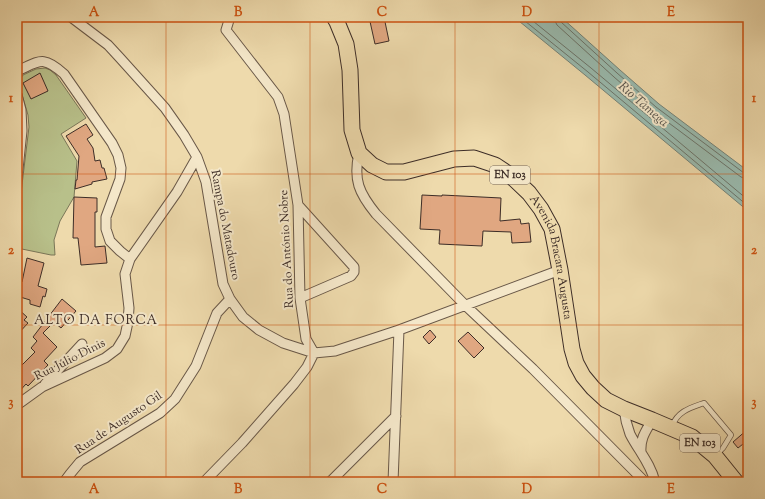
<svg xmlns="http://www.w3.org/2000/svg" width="765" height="499" font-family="'Sorts Mill Goudy',serif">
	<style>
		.green { fill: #b8c08a; stroke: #7a7658 }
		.water { fill: #99baae; stroke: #748278 }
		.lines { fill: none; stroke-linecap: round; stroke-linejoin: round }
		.shore { stroke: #6b746a; stroke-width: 1 }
		.building { fill: #e0a781; stroke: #3d2d27 }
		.service-casing { stroke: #695848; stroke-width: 6 }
		.minor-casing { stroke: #695848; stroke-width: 11 }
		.primary-casing { stroke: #3d2d27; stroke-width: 17 }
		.service { stroke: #f4e7c9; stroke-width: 4.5 }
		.minor { stroke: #f4e7c9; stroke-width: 9 }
		.primary { stroke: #eedaac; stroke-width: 15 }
		.grid { fill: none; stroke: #ce5210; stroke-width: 1; stroke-opacity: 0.55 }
		.labels { text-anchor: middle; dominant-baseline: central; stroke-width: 4; stroke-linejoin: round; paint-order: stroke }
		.shield { fill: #f4e7c9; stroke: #746558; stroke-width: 1 }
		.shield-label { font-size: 11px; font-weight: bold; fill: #3d2d27 }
		.street-label { font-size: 12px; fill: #3d2d27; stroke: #f4e7c9 }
		.water-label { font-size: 13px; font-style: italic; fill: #545049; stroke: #f4e7c9 }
		.neighbourhood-label { font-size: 13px; letter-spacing: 1px; fill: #3d2d27; stroke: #f4e7c9 }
		.neatline { fill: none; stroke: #ce5210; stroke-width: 1.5 }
		.grid-label { font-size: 13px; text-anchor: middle; font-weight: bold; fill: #ce5210 }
	</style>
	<rect width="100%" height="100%" fill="#eedaac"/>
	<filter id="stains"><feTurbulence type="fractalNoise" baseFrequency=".005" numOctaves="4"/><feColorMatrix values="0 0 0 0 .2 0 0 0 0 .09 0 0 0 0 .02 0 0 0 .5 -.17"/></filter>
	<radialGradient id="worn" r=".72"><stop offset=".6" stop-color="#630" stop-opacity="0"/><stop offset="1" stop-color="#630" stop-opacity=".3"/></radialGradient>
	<path class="green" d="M45 68 50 70 56 75 86 118 61 134 77 161 74 197 60 221 54 240 55 255H51L17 248V226L29 127 28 115 19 84 21 78 23 75 36 69Z"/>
	<path class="water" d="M514 17H561L620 70 659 104 748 171V211L585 75Z"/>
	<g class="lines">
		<path class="shore" d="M520 17 588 72 748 206
			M528 17 591 68 748 200
			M554 17 555 21 557 25 614 77 653 111 741 177 748 179
			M559 17 561 22 617 73 656 107 744 173 748 174"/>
	</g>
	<path class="building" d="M369 17H384L389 41 375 44Z
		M40 73 48 91 31 99 23 83Z
		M86 124 93 135 87 139 93 148 95 161 100 160 102 168H104L107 179 92 182V184L75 189 76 180H77L79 156 66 136Z
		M422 195 442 196V195L501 198 500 221 520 219 521 224 529 223 531 242 512 243 511 232 483 231 482 246 439 244 440 230 420 229Z
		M74 197 97 198V212H95V247L105 246 107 263 81 265 78 238H73Z
		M27 258 44 263 38 286 47 289 45 297 43 296 40 307 30 304V300L17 296 20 282H22Z
		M62 299 76 311 61 328 54 322 43 333 57 347 44 361 48 365 28 386 26 384 17 394V370L35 352 31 348 37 341 33 337Z
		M17 308 27 317 24 320 28 323 17 335Z
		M430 330 436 337 429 344 423 337Z
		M468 332 484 348 474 358 458 341Z
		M748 429V440L738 448 733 442Z"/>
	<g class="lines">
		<g class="service-casing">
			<path id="service" d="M672 426C678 411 690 408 704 403L731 435 723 448 716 455"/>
		</g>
		<g class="minor-casing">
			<path id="minor" d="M17 71C40 61 43 55 64 74L112 143 118 155 121 168 120 179 106 217V229L110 241 120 251 130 259
				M17 95 21 110 22 131 17 179
				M359 153C353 180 359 193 376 214L465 305 533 369 645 482
				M197 157 206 182 223 284 230 299 243 317 259 330 283 343 314 353 335 351 399 330 560 270
				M298 205 354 267V272L351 276 300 298
				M45 384 82 344
				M17 405 42 387 105 358 117 349 125 336 128 322 129 308 125 274 130 259 177 192 197 157 184 135 165 108 120 58 108 45 71 17
				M624 409C625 418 627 426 630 434 638 450 651 464 655 482
				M641 452C640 438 646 431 652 420
				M64 482 70 474 80 462 160 413 175 399 196 366 217 313 230 299
				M204 482 242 443 294 384 307 367 314 353 306 339 300 298 298 205 284 114 278 97 226 30 230 17
				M330 482 396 416
				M393 482 399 330"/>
		</g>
		<g class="primary-casing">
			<g id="primary">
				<path id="s1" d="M334 17 337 22 346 44 350 70 352 130 359 153 372 165 386 172H404L454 159 474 158 495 165 510 175 529 193 541 209 552 229 560 270 572 349 576 363 583 376 593 388 606 400 624 409 652 420 692 437 715 456 736 482"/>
			</g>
		</g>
		<use href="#service" class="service"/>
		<use href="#minor" class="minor"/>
		<use href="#primary" class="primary"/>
	</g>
	<path class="grid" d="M166 17V482M310 17V482M455 17V482M599 17V482M17 174H748M17 325H748"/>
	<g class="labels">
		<g class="shield">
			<rect x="490" y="166" width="40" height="18" rx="3"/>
			<rect x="680" y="434" width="40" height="18" rx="3"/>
		</g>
		<g class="shield-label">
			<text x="510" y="175">EN 103</text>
			<text x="700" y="443">EN 103</text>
		</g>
		<g class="street-label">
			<text transform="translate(225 225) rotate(79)">Rampa do Matadouro</text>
			<text transform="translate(287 249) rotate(-93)">Rua do António Nobre</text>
			<text stroke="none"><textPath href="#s1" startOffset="399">Avenida Bracara Augusta</textPath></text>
			<text transform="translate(70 360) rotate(-27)">Rua Júlio Dinis</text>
			<text transform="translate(119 423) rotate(-34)">Rua de Augusto Gil</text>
		</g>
		<g class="water-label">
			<text transform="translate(643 105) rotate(41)">Rio Tâmega</text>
		</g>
		<g class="neighbourhood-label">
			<text x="96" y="321">ALTO DA FORCA</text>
		</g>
	</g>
	<rect width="765" height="499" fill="none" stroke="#eedaac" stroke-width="44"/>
	<rect x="22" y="22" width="721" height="455" class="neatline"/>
	<g class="grid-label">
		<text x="94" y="16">A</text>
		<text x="238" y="16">B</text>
		<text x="382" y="16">C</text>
		<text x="527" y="16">D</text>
		<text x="671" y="16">E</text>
		<text x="11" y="102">1</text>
		<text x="754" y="102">1</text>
		<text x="11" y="254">2</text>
		<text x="754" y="254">2</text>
		<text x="11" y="406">3</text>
		<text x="754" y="406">3</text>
		<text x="94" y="493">A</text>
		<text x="238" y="493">B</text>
		<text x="382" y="493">C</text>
		<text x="527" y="493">D</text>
		<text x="671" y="493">E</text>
	</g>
	<rect width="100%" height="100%" filter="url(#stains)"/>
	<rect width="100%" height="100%" fill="url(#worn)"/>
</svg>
